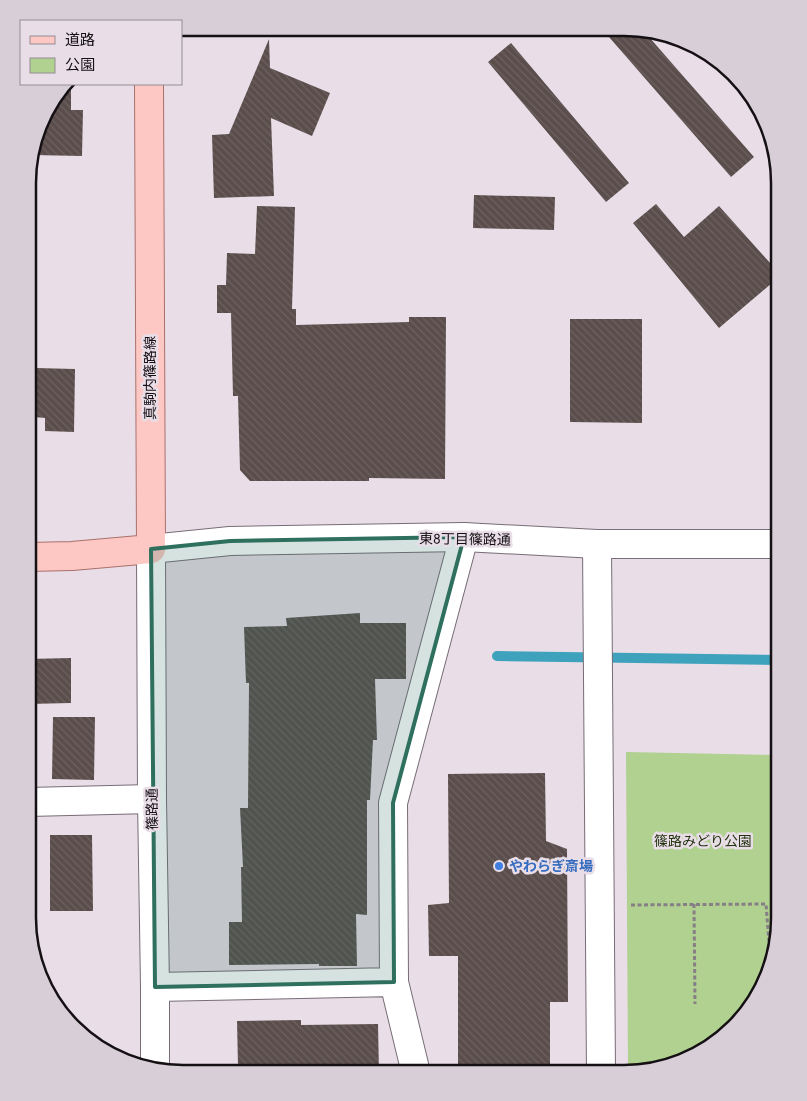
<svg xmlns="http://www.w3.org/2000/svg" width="807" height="1101" font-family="Jost,'Noto Sans JP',sans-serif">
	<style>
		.park { fill: #b0d190 }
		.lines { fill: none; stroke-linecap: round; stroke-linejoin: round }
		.stream { stroke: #3fa2bd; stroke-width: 10 }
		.building { fill: url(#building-back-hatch) }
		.minor-casing { stroke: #776d76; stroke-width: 30 }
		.secondary-casing { stroke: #776d76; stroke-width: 30 }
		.primary-casing { stroke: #aa706b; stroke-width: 30 }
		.path { stroke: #877f86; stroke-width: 3; stroke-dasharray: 4 2.5; stroke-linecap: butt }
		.minor { stroke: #fff; stroke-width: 28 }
		.secondary { stroke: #fff; stroke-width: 28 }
		.primary { stroke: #fdc8c3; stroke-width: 28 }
		.marked { fill: #2e6f5e; fill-opacity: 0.2; stroke: #2e6f5e; stroke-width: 4; stroke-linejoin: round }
		.shop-dot { fill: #3f7fe0; stroke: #e9dee8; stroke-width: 2 }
		.labels { text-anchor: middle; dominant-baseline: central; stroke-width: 5; stroke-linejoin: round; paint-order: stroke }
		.street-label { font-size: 14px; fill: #141013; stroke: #e9dee8 }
		.park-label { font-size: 14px; fill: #233310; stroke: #e9dee8 }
		.shop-label { font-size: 14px; font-weight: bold; fill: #366cbe; stroke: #e9dee8; text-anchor: start }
		.rim { fill: none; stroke: #141013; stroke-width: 2.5 }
	</style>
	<defs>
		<pattern id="building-back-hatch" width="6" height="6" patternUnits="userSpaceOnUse" patternTransform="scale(1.25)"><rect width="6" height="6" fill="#5a4d4b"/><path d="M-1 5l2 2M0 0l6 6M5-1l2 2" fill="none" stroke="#6d6261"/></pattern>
	</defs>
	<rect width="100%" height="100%" fill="#e9dee8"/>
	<path class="park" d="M626 752 779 755V928L753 1004 693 1057 628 1073Z"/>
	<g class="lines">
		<path class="stream" d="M497 656 779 660"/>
	</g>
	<path class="building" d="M602 29H642L754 157 731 177Z
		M269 39 270 68 330 93 312 136 271 118 274 196 214 198 212 135 229 134Z
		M511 43 629 183 606 202 488 62Z
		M66 84H71V110H83L82 156 32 155 48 106Z
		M474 195 555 197 554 230 473 228Z
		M656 204 684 237 719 206 779 273V277L719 328 633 223Z
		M257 206 295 207 292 309H296V325L409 322V317H446L445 479 369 478V481H250L240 470 238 396H233L231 313H217V285H226L227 253 255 254Z
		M570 319H642V423L570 422Z
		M36 368 75 369 74 432 45 431V418L34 417Z
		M360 613V623H406V679H375L377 740H373L370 800H367V915L356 914 357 966H319V964L229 965V922H242L241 867H243L240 808H248L249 683H246L244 627 287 626 286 618Z
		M71 658V703L28 704V659Z
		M53 717H95L94 780 52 779Z
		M545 773 546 841 567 849 568 1002H550V1073H458V956H429L428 905 449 903 448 774Z
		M50 835H92L93 911H50Z
		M301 1020V1025L378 1024 379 1073H308V1065L238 1066 237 1021Z"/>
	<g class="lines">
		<g class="minor-casing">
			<path id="minor" d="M597 544 601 1073
				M28 802 152 799
				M155 987 394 982
				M416 1073 394 982 393 803 464 537"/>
		</g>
		<g class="secondary-casing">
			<path id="secondary" d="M155 1069V987L152 799 151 549 230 541 464 537 597 544H779"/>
		</g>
		<g class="primary-casing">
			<path id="primary" d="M28 557 72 556 151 549 149 84"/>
		</g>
		<path class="path" d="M694 904 695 1004
			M631 905 766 904 770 956"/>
		<use href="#minor" class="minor"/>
		<use href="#secondary" class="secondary"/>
		<use href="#primary" class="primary"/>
	</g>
	<path class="marked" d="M464 537 393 803 394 982 155 987 151 549 230 541Z"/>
	<circle class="shop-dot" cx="499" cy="866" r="5"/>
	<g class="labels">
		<g class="street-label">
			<text transform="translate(150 378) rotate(-90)">真駒内篠路線</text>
			<text transform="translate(465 539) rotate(1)">東8丁目篠路通</text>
			<text transform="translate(152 809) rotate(-91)">篠路通</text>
		</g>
		<g class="park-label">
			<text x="703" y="841">篠路みどり公園</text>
		</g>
		<g class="shop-label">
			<text x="509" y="866">やわらぎ斎場</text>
		</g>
	</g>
	<path d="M0 0H807V1101H0ZM183 36H624A147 147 0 0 1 771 183V918A147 147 0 0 1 624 1065H183A147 147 0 0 1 36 918V183A147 147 0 0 1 183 36Z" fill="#d8ced7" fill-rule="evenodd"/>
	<path class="rim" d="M183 36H624A147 147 0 0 1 771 183V918A147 147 0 0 1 624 1065H183A147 147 0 0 1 36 918V183A147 147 0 0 1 183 36Z"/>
	<rect x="20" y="20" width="162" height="65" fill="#e9dee8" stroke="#948c93"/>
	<rect x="30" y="36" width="25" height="8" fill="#fdc8c3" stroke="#948c93"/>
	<text x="65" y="45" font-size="15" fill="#141013">道路</text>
	<rect x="30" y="58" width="25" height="15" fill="#b0d190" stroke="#948c93"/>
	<text x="65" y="70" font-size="15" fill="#141013">公園</text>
</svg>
